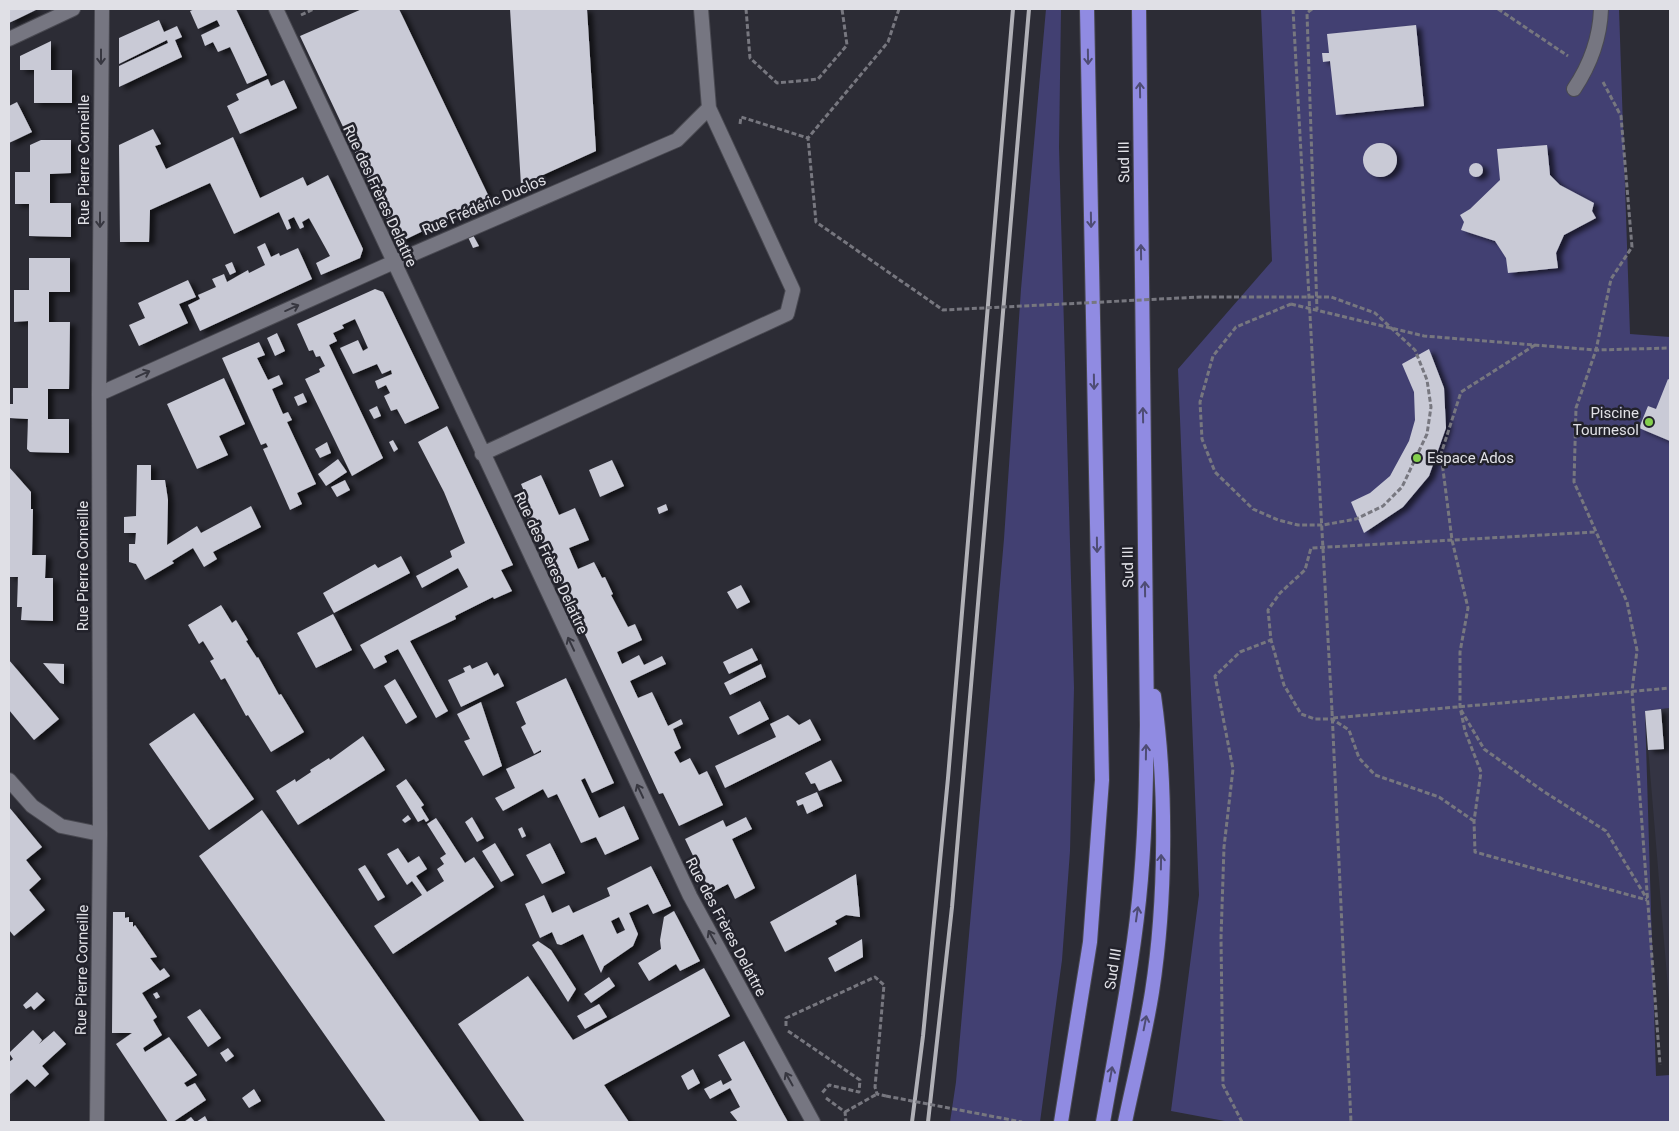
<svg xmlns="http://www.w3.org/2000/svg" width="1679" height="1131" font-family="Roboto,sans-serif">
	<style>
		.built { fill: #343443 }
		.green { fill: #424072 }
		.building { fill: #c9cad6; fill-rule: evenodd; filter: url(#shadow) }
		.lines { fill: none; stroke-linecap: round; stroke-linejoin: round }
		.service-casing { stroke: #494951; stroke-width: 16 }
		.minor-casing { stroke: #494951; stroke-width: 16 }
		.tertiary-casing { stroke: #494951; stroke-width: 16 }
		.trunk-casing { stroke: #494951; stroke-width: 16 }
		.path { stroke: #77777f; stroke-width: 3; stroke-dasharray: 5 2.5; stroke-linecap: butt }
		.service { stroke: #767681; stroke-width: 14 }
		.minor { stroke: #767681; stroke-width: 14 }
		.tertiary { stroke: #767681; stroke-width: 14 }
		.trunk { stroke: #908be2; stroke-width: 14 }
		.rail { stroke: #b1b1b7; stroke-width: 4 }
		.path-bridge { stroke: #77777f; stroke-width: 3; stroke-dasharray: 5 2.5; stroke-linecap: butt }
		.oneway { stroke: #373740 }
		.oneway2 { stroke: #4e4c74 }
		.poi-dot { fill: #84cf4d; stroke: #22222b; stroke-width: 2 }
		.labels { text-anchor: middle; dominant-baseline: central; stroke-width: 5; stroke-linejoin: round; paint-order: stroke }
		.street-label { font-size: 15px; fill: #e0e0e6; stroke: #22222b }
		.poi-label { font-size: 15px; fill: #e0e0e6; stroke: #22222b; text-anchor: end }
	</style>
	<defs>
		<filter id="shadow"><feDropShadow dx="5.5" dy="3" stdDeviation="2.5" flood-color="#0009"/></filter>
	</defs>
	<rect width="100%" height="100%" fill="#2c2c35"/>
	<path class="built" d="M1670 708V1013L1645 711Z"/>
	<path class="green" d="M1046 9H1061L1059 147 1074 688 1070 851 1062 960 1040 1122H950L956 1082 1004 539 1021 289Z
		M1261 9H1619L1630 334 1670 337V708L1645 711 1656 1076 1670 1075V1122H1230L1171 1111 1199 895 1178 369 1272 261Z"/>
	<path class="building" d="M9 9H38L9 23Z
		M195 9H236L267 75 247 84 230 47 218 52 213 42 205 46 201 35 220 26 217 20 198 29 190 11Z
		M362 9H399L490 199 398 243 300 36Z
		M510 9H587L596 151 521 185Z
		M159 20 164 32 177 26 182 37 175 40 182 57 119 87V66L168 43 167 40 119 64V38Z
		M1416 25 1424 106 1336 115 1330 61 1323 62 1322 53H1329L1327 34Z
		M51 41V70H72V103H34V70H20V56Z
		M268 79 271 86 284 80 297 108 240 134 227 106 239 100 236 94Z
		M17 102 32 132 9 143V106Z
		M153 129 161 144 155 146 166 169 233 137 260 198 303 177 307 186 328 175 363 249 360 258 321 275 316 263 330 256 309 218 302 222 304 227 300 229 294 217 288 220 291 228 287 230 279 212 234 234 210 183 150 210 149 242H120L119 145Z
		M41 140H71V173L50 174V203H71V237L29 236V204H15V172H30V145Z
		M1363 160a17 17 0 1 1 34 0a17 17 0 1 1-34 0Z
		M1547 145 1550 175 1560 185 1594 203 1592 211 1596 218 1564 235 1556 253 1558 268 1508 273 1506 258 1495 241 1461 230 1464 222 1460 215 1470 209 1500 180 1497 149Z
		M1469 170a7 7 0 1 1 14 0a7 7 0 1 1-14 0Z
		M473 235 479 246 473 248 468 237Z
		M265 243 271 257 279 253 280 256 298 248 312 279 200 331 188 305 200 299 198 295 216 287 212 279 224 274 227 282 248 270 249 273 265 265 257 247Z
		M29 258H70V292H49V322H70L69 389H48V419H69V453L30 452 27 449 28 419 9 418V404H13V388H28V321L14 322V290H29Z
		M232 262 236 272 230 275 225 265Z
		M188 280 196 297 179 304 188 323 139 346 129 325 145 318 138 303Z
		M375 289 383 292 439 408 405 424 397 409 391 411 384 396 390 393 386 385 378 389 375 381 392 374 391 370 382 374 377 364 353 374 340 348 358 340 363 351 368 348 355 319 342 325 344 328 333 333 337 341 329 345 383 458 352 476 305 379 320 372 319 369 325 366 320 356 316 357 313 350 309 351 297 324Z
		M277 333 285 351 275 356 267 338Z
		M259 342 265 355 257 358 268 380 279 375 283 384 272 389 283 414 288 412 292 420 287 422 316 484 297 493 302 504 290 510 263 449 268 447 266 443 261 445 222 358Z
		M1429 349 1444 388 1446 428 1429 476 1403 507 1364 533 1351 502 1370 493 1390 476 1409 441 1415 420 1414 392 1402 364Z
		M224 378 245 424 219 436 228 455 197 469 167 404Z
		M1668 379 1670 380V441L1639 428 1648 406 1656 409Z
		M303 393 307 402 298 406 294 397Z
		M377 406 381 416 374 419 369 410Z
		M447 426 513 565 501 570 512 591 494 599 493 597 455 616 456 619 410 641 448 711 436 718 398 649 384 656 387 662 374 669 360 645 468 587 458 568 422 588 416 576 452 557 450 551 465 543 444 492 418 442Z
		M393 440 398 449 394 452 389 442Z
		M327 442 331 453 320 458 315 449Z
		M338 459 347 472 326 486 318 474Z
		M612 460 624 486 600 497 589 470Z
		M137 465H151V480H165L168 500 167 545 197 526 201 533 251 506 261 527 213 552 217 559 204 567 193 548 172 561 174 563 145 580 136 564 129 562V544H135L136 533H124V517L136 516Z
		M9 467 31 492V509H33L32 555H46L45 578H53V621L21 620 22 607H17L18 577H9Z
		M541 475 559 515 575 508 589 540 569 548 578 569 594 562 602 578 605 577 613 594 611 595 628 627 635 624 642 640 617 652 622 664 639 655 644 665 662 656 666 664 630 681 638 698 652 692 668 726 681 719 683 724 673 729 681 748 674 752 680 763 690 758 699 775 707 771 723 805 679 826 663 793 659 794 535 527 532 528 519 501 527 498 521 484Z
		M345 480 350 490 337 497 331 487Z
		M666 504 668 510 659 514 657 508Z
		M401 556 410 573 334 613 323 593 375 564 378 568Z
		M741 585 750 602 737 609 727 592Z
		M221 605 232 623 236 620 248 640 246 641 257 658 258 657 279 695 281 694 304 732 271 752 248 715 246 716 225 678 221 680 210 661 214 659 203 641 199 644 188 625Z
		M333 614 352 650 316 668 297 633Z
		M752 648 758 660 729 674 723 662Z
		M9 660 59 719 34 740 9 710Z
		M487 662 494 676 498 673 504 686 461 707 448 680 465 672 463 668 470 665 472 669Z
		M43 663 64 664V684L60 683Z
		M761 664 766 677 730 695 724 683Z
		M566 678 614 783 592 793 585 778 581 780 599 818 624 806 639 839 605 855 596 837 581 843 557 794 548 798 543 789 503 811 495 798 515 788 506 769 541 752V750L534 754 521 727 526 724 516 702Z
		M395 679 417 717 406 724 384 686Z
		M760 701 769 719 738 735 729 717Z
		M481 702 502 766 483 776 464 741 470 739 457 714Z
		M1661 709 1664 749 1648 750 1645 711Z
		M194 713 254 799 209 830 149 744Z
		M788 715 799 725 810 719 821 740 725 788 715 766 776 737 770 724Z
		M363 736 385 770 298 825 276 791 295 779 296 782 311 772 310 770 329 758 330 760Z
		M831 760 842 781 819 791 815 783 811 784 805 773Z
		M406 779 424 805 421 807 429 820 426 822 424 819 418 822 396 786Z
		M817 792 823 806 807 814 803 804 798 806 796 801Z
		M9 807 42 847 26 860 41 879 29 890 45 910 14 936 9 930Z
		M262 810 480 1122H386L199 856Z
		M408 815 411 819 405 823 402 820Z
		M472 817 484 838 477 842 465 822Z
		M746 817 752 829 732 839 755 888 735 899 728 884 711 893 685 839 723 820 726 827Z
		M436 818 465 863 474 857 494 887 393 954 374 926 422 895 412 881 407 885 387 854 398 848 408 863 419 856 427 869 416 876 427 892 444 881 437 869 444 864 440 858 446 854 427 824Z
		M522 827 526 836 522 838 518 829Z
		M495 843 514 875 501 882 482 851Z
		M550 843 565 873 542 884 526 855Z
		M365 865 385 897 378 901 358 869Z
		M651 866 671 906 653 914 648 904 629 913 638 934 633 946 604 966 601 973 583 934 561 945 557 944 552 932 540 938 525 904 544 895 552 913 569 905 573 913 610 896 607 888ZM619 917 625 930 617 934 611 921Z
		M856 874 860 917 846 915 835 921 837 924 785 952 770 922Z
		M674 911 700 961 680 971 676 964 649 981 638 963 661 949 660 940 664 917Z
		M113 912H125V918L129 917V922H133V927L135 925 157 957 150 958 160 971 164 968 170 976 142 993 157 1017 153 1020 162 1035 143 1048 145 1052 169 1037 197 1075 184 1083 187 1087 195 1083 206 1100 173 1122H168L116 1044 132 1033H112Z
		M862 939 863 957 835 972 828 958Z
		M538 941 551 950 576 989 568 1002 532 945Z
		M704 968 730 1016 604 1085 629 1122H525L458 1024 528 976 573 1040Z
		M609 977 615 986 591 1003 584 994Z
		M37 992 45 1000 34 1010 31 1006 26 1009 23 1005Z
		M157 992 160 997 156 999 153 994Z
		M599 1004 607 1017 585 1029 577 1016Z
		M200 1009 221 1038 208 1047 187 1017Z
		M33 1030 42 1040 39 1044 54 1031 66 1044 42 1066 49 1074 35 1087 27 1079 9 1095V1062L13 1059 9 1053Z
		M744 1041 779 1106 788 1122H738L730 1112 740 1107 730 1088 710 1099 704 1089 721 1080 723 1085 732 1080 718 1055Z
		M228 1048 234 1056 226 1062 220 1053Z
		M693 1069 700 1083 688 1090 681 1076Z
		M254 1089 261 1101 249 1108 242 1098Z
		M205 1116 208 1122H196Z
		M191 1117 195 1122H184Z"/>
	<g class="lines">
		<g class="service-casing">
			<path id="service" d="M9 39 73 9
				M1574 89C1590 65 1600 38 1601 9"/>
		</g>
		<g class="minor-casing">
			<path id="minor" d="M276 9 690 896 813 1122
				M99 394 385 266 677 140 709 108
				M482 454 787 314 793 290 709 108 701 9
				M9 780 32 806 61 826 100 834"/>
		</g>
		<g class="tertiary-casing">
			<path id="tertiary" d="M97 1122 100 834 99 394 102 9"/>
		</g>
		<g class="trunk-casing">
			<path id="trunk" d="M1061 1122 1090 942 1102 780 1087 9
				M1103 1122C1116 1049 1131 975 1139 900 1145 842 1146 784 1147 725L1139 9
				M1125 1122C1134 1079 1145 1036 1152 992 1166 902 1167 786 1154 696"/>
		</g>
		<path class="path" d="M746 9 750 58 777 83 818 79 847 45 842 9
			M1312 9 1307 13 1317 310
			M1498 9 1568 56
			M301 15 314 9
			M1603 82 1621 116 1632 247 1611 279 1596 350 1576 408 1574 482 1627 602 1637 650 1632 691 1660 1065
			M740 124 741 117 808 138
			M1291 304 1424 336 1596 350 1670 348
			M1535 345 1461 392 1441 454 1452 540 1468 608 1460 652V707L1465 731 1481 772 1474 821 1475 852 1647 900
			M1461 710 1484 749 1543 791 1606 831 1647 899
			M1332 711 1351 1122
			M1333 718 1670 688
			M1474 821 1439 797 1375 775 1359 758 1349 730 1332 719H1315L1301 714 1284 685 1271 640 1268 610 1280 593 1305 570 1311 548 1596 532
			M786 1026V1018L875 977 884 985 875 1087 877 1094 886 1096
			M788 1031 860 1080 859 1092 829 1085 822 1093
			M826 1098 845 1112 846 1122
			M845 1112 877 1094
			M1242 1122 1223 1085 1221 938 1224 847 1233 769 1215 676 1240 652 1271 640"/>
		<use href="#service" class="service"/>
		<use href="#minor" class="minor"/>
		<use href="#tertiary" class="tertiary"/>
		<use href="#trunk" class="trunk"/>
		<path class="rail" d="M912 1122 923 1036 948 778 1013 9
			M928 1122 952 907 1029 9"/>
		<path class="path-bridge" d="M899 9 888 42 808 138 816 222 943 310 1201 297H1331L1375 313 1415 350 1427 380 1431 407 1427 434 1402 487 1383 506 1356 519 1323 525H1298L1278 520 1253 509 1215 472 1202 439 1200 402 1213 356 1236 327 1291 304
			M1293 9 1332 711
			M886 1096 1022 1122"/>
	</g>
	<defs><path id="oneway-shaft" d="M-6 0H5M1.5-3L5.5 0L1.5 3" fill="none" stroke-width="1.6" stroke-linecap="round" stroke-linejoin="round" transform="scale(1.25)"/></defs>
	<g class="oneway">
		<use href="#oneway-shaft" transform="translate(101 57) rotate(90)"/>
		<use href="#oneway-shaft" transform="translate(100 220) rotate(90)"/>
		<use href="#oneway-shaft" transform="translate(292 308) rotate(-24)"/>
		<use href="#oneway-shaft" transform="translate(143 374) rotate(-24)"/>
		<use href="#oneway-shaft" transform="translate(571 644) rotate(-115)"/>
		<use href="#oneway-shaft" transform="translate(640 791) rotate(-115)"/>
		<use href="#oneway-shaft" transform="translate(712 937) rotate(-119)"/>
		<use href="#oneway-shaft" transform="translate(789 1079) rotate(-119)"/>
	</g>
	<g class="oneway2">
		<use href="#oneway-shaft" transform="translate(1088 57) rotate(89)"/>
		<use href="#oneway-shaft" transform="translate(1140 90) rotate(-91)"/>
		<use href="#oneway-shaft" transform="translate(1091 220) rotate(89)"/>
		<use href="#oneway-shaft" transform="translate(1141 252) rotate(-91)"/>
		<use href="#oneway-shaft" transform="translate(1094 382) rotate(89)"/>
		<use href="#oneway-shaft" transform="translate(1143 415) rotate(-91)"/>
		<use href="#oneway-shaft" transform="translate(1097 545) rotate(89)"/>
		<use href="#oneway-shaft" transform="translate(1145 589) rotate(-91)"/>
		<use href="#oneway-shaft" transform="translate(1146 752) rotate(-89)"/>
		<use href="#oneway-shaft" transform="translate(1161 862) rotate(-89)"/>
		<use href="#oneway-shaft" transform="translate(1137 914) rotate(-82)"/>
		<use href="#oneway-shaft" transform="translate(1145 1023) rotate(-79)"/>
		<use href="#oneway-shaft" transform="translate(1111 1074) rotate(-80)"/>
	</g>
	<g class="poi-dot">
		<circle cx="1649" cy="422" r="5"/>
		<circle cx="1417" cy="458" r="5"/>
	</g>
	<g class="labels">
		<g class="street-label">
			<text transform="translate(84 160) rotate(-90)">Rue Pierre Corneille</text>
			<text transform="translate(1124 162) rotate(-91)">Sud III</text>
			<text transform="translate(380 196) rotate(65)">Rue des Frères Delattre</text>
			<text transform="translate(484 205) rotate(-23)">Rue Frédéric Duclos</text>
			<text transform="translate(551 563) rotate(65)">Rue des Frères Delattre</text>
			<text transform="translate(83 566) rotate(-90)">Rue Pierre Corneille</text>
			<text transform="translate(1128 567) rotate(-91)">Sud III</text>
			<text transform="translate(726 927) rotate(62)">Rue des Frères Delattre</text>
			<text transform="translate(1113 969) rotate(-81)">Sud III</text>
			<text transform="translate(82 970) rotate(-89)">Rue Pierre Corneille</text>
		</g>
		<g class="poi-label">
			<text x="1639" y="413">Piscine<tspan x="1639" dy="17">Tournesol</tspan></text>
			<text x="1427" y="458" text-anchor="start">Espace Ados</text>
		</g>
	</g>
	<rect width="1679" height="1131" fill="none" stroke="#e0e0e6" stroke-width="20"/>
</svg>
